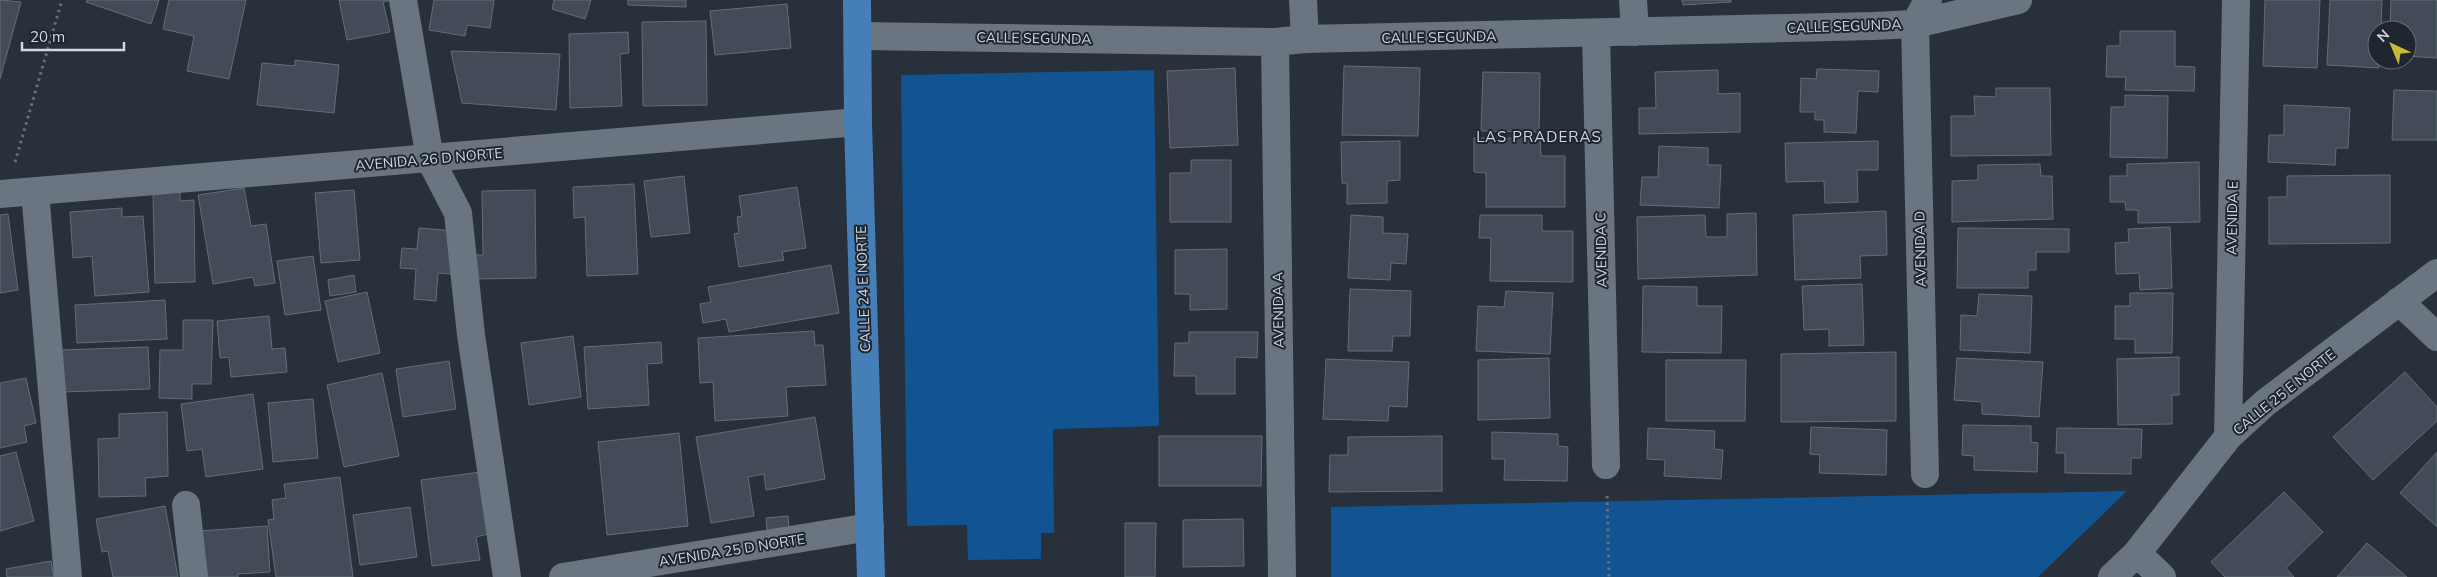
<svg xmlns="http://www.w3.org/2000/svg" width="2437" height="577" font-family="Mulish,sans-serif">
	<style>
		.green { fill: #125491 }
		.building { fill: #424b57; stroke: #636e79 }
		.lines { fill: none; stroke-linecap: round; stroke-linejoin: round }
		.path { stroke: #676f78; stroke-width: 3; stroke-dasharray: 2.5 4; stroke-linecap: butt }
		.minor { stroke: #6b7581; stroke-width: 28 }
		.major { stroke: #467fb7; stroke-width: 28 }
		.labels { text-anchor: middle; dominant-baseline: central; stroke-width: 4; stroke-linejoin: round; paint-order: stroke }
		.street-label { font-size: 14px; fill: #d2d8df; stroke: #1e2630 }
		.neighbourhood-label { font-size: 15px; letter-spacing: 1px; fill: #d2d8df; stroke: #1e2630 }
	</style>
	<rect width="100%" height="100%" fill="#27303b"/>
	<path class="green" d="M1154 70 1159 426 1053 429 1054 533H1041V559L968 560 967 525 907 526 901 75Z
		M2127 491 2038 577H1331V507Z"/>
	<path class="building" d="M0 0 21 2 0 79Z
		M87 0H159L151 24 86 2Z
		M169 0H246L229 79 187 71 194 36 163 29Z
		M339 0H392L383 2 390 32 347 40Z
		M434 0H494L490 28 467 25 465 36 429 30Z
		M554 0H591L585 19 552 9Z
		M628 0H686V7L628 5Z
		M1682 0H1731V2L1683 5Z
		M2265 0H2320L2317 68 2263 66Z
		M2330 0H2382L2381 30H2377L2379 68 2327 65Z
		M2391 0H2437V58L2407 56V30H2390Z
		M787 4 791 48 715 55 710 11Z
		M706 21 707 105 643 106 642 22Z
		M2120 31H2175V66L2195 67 2194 91 2125 90 2126 77H2106L2107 46H2120Z
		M628 32 629 53 620 54 622 106 570 108 569 34Z
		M451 51 560 54 556 110 462 103Z
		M295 60 339 65 334 113 257 105 262 63 295 66Z
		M1344 66 1420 68 1418 136 1342 135Z
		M1235 68 1238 145 1170 148 1167 71Z
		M1817 69 1879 71 1878 92 1858 91 1856 133 1824 132V120H1815V112H1800L1801 78 1816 79Z
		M1718 70V94L1740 93V132L1639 134V108H1656L1655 72Z
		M1483 72 1540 73 1539 132 1481 131Z
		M1996 88H2050L2051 155 1951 156V116H1975L1974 96 1996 97Z
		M2394 90 2437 91V140H2392Z
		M2125 95 2168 96 2167 158 2110 157 2111 107H2125Z
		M2284 105 2350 108 2348 148H2336L2335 165 2268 162 2269 135H2284Z
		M1474 138H1540L1541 156H1565V207H1486V173L1474 172Z
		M1400 141V180L1387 181V203L1347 204V183H1342L1341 142Z
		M1878 141V170H1857L1858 202 1825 203 1824 181 1786 182 1785 143Z
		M1659 146 1708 148V165H1721L1719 208 1640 205 1642 177H1658Z
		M1191 160H1231V222H1170V173H1191Z
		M2199 162 2200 222 2138 223V210H2126L2125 202H2110V176H2127V164Z
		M2040 164 2041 176H2052L2053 219 1952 222V181L1978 180V165Z
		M2390 175V243L2269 244V197H2287V176Z
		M684 176 690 233 651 237 644 181Z
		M634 184 638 274 587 276 585 217 574 218 573 187Z
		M797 187 806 248 782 252 784 260 739 267 734 234 739 233 737 217 742 216 739 196Z
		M244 188 251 226 266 224 275 283 255 286 253 277 213 284 198 195Z
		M354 190 360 260 321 263 315 193Z
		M535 190 536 278 473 279V255H483L482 191Z
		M153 192H180V201L194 200 195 282 155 283Z
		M122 208V217L143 216 149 292 95 296 92 256 73 258 70 212Z
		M1886 211 1887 255 1860 256 1861 278 1795 280 1793 215Z
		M1756 213 1757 275 1638 279 1637 217 1705 215 1706 237H1727V214Z
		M8 214 18 290 0 293V215Z
		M1351 215 1383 217V233L1408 234 1406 264 1391 263 1390 280 1348 278Z
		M1480 215H1542V231H1573V282L1490 281 1491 238H1479Z
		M2170 227 2172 288 2140 290 2139 273 2116 274 2115 243 2129 242 2128 229Z
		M419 228 455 231 452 274 438 273 436 301 414 299 416 269 400 268 402 248 417 249Z
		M1958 228 2069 229V252H2036V270H2028V288H1957Z
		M1227 249V309L1190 310V294H1175V250Z
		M313 256 321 310 285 315 277 261Z
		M831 265 839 313 729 332 726 319 703 323 700 304 711 302 708 287Z
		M354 275 356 292 330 296 328 280Z
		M1862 284 1864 345 1829 346V329L1804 330 1802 286Z
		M1643 286 1697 287V306H1722L1721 353 1642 352Z
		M1350 289 1411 291 1410 336H1393L1392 351H1348Z
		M1506 291 1553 293 1550 354 1476 351 1478 306 1504 307Z
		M367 292 380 353 338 362 325 301Z
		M2130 293H2173L2172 353H2135V339H2115V306H2130Z
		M1979 294 2032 296 2030 353 1960 350 1961 315 1977 316Z
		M165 300 167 339 77 343 75 305Z
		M269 316 272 349 285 348 287 372 231 377 229 357 220 358 217 321Z
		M183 320H213L211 384H192V399L159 398 160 350H183Z
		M814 331 815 345H823L826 385 786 387 788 416 715 421 713 382 700 383 698 338Z
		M1189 332H1258L1257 358 1235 357V394H1196V376H1174L1175 343H1189Z
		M573 336 581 397 529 405 521 343Z
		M661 342 662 363 647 364 649 405 588 409 584 347Z
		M148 347 150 389 63 392 62 350Z
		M1896 352V421L1781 422V354Z
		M2179 357V395H2172V424L2118 425 2117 359Z
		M1549 358 1550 418 1478 420V360Z
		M1957 358 2043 362 2039 417 1982 414V402L1954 400Z
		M1326 359 1409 362 1407 407 1389 406 1388 421 1323 419Z
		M1666 360H1746L1745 421H1666Z
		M449 361 456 409 403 417 396 369Z
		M2405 372 2437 407V421L2373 480 2333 437Z
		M382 373 399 456 344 467 327 385Z
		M26 378 36 423 24 426 27 442 0 448V383Z
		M253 394 263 469 206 477 202 449 187 451 181 404Z
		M313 399 318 458 273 462 268 403Z
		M167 412 168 476 145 478 146 496 99 497 98 439 119 438V414Z
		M815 417 825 479 766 490 764 474 748 477 754 516 711 523 696 437Z
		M1963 425 2031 426V442L2038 443 2037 472 1974 470V456L1962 455Z
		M1811 427 1887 430 1886 475 1819 473 1820 455 1810 454Z
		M1648 428 1715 431 1714 449 1723 450 1721 479 1664 476 1665 460 1647 459Z
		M2057 428 2142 429 2141 458H2131V474L2065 473V453H2056Z
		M1492 432 1558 434V446L1568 447 1567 481 1504 480 1505 459H1492Z
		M679 433 688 526 607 535 598 442Z
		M1159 436H1262L1261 486H1159Z
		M1442 436V491L1329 492 1330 455H1348V437Z
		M16 452 34 521 0 531V456Z
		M2437 452V527L2400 493Z
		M481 472 488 534 476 537 480 560 432 566 421 480Z
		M340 477 353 577H276L268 520 274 519 272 500 286 498 284 484Z
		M2284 492 2323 532 2286 568 2294 577H2225L2211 562Z
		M165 506 178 577H113L108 551 102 552 96 519Z
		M410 507 417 557 360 565 353 515Z
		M788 516 789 528 767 531 766 518Z
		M1243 519 1244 566 1183 567V520Z
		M1125 523H1156L1155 577H1125Z
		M267 526 270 572 238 574V577H204L201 531Z
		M2367 543 2407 577H2337Z
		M51 561 54 577H7L6 569Z"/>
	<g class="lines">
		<path class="path" d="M15 162 62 0
			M1607 496 1609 577"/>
		<path class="minor" d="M403 0 430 159 458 213 471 335 507 577
			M1303 0 1305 39
			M1633 0 1635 32
			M1596 34 1606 465
			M858 36 1275 42 1305 39 1873 26 1915 24 2018 0
			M1275 42 1282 577
			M35 192 68 577
			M0 194 858 122
			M2399 301 2437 337
			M2228 437 2236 0
			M1925 474 1915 24 1928 0
			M186 505 194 577
			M2137 553 2162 577
			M563 577 870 527
			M2112 577 2137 553 2228 437 2265 403 2437 273"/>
		<path class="major" d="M857 0 858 122 871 577"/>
	</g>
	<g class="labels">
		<g class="street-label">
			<text transform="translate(1844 26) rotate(-2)">CALLE SEGUNDA</text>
			<text transform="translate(1439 37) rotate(-1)">CALLE SEGUNDA</text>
			<text transform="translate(1034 38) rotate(1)">CALLE SEGUNDA</text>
			<text transform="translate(429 159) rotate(-5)">AVENIDA 26 D NORTE</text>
			<text transform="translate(2232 218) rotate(-89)">AVENIDA E</text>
			<text transform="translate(1920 249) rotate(-91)">AVENIDA D</text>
			<text transform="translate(1601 250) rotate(-91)">AVENIDA C</text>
			<text transform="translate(863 289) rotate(-92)">CALLE 24 E NORTE</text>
			<text transform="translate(1278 310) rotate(-91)">AVENIDA A</text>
			<text transform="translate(2284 392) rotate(-39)">CALLE 25 E NORTE</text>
			<text transform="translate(732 550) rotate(-9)">AVENIDA 25 D NORTE</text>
		</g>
		<g class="neighbourhood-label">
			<text x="1539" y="136">LAS PRADERAS</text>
		</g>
	</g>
	<g transform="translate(2392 45) rotate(316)"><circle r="24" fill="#1e2630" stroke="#666d76"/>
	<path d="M0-4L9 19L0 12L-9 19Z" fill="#caba3a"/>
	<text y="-8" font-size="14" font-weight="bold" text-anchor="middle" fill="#d2d8df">N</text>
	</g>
	<path d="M22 42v8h102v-8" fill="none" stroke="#d2d8df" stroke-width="2.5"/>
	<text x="30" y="42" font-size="15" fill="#d2d8df" stroke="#1e2630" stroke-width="4" paint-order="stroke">20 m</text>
</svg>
